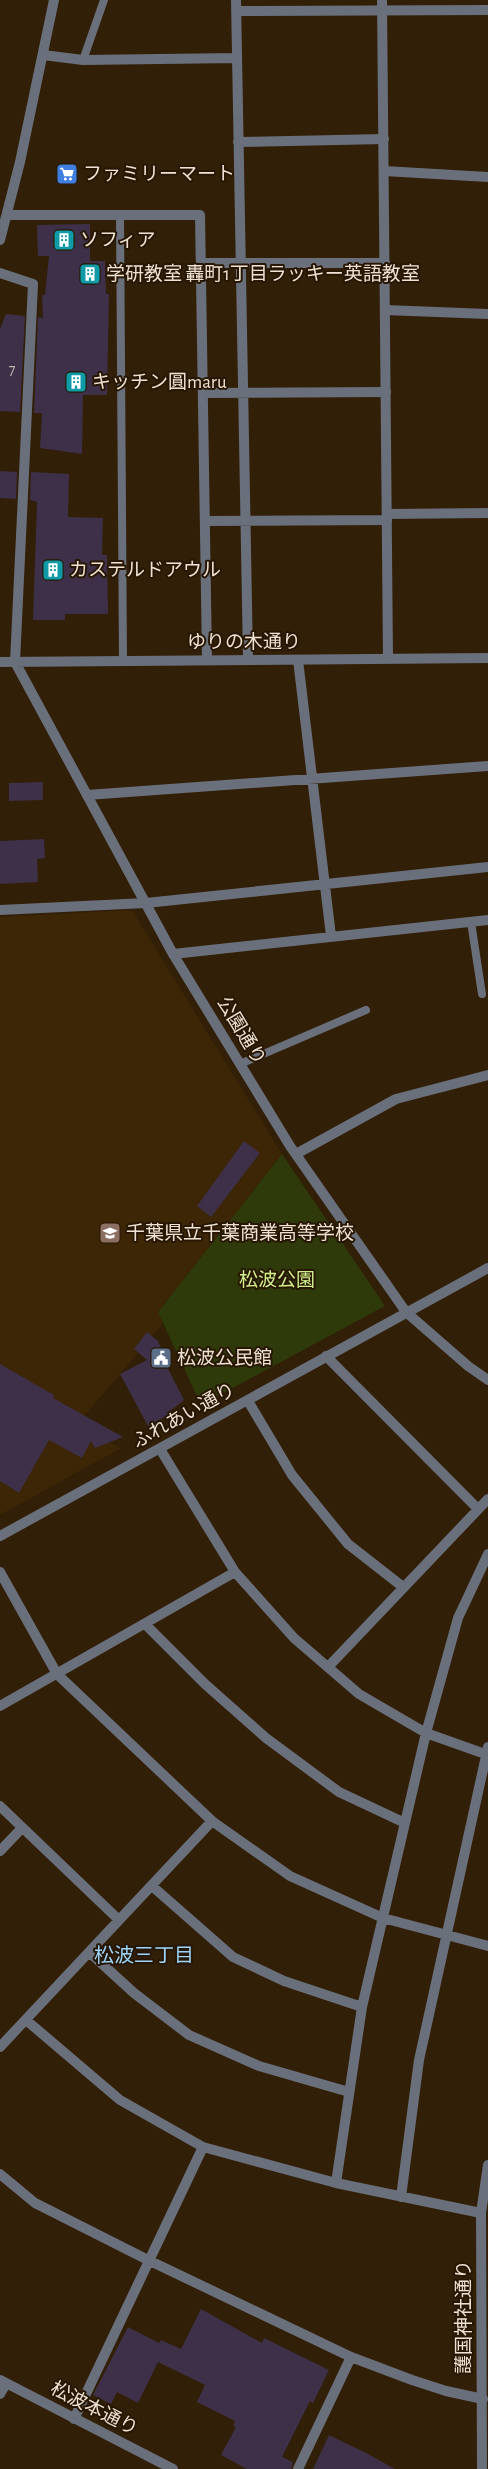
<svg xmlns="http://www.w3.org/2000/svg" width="488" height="2469" font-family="'Alegreya Sans','Noto Sans JP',sans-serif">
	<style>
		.built { fill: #3c2606 }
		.green { fill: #2e3a09 }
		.building { fill: #3e3048 }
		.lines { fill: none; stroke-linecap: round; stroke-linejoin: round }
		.service { stroke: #6a6f7c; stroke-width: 8 }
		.minor { stroke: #6a6f7c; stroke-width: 10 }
		.tertiary { stroke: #6a6f7c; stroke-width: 10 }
		.labels { text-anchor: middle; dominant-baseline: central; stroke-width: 4; stroke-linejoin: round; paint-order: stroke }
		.number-label { font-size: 16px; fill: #c1b5b0 }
		.poi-label { font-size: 19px; fill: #ede1d3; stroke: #271601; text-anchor: start }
		.street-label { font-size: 19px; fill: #ede1d3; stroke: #271601 }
		.park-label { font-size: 19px; fill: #d0ee8b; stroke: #271601 }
		.neighbourhood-label { font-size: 20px; fill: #9cd5fc; stroke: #271601 }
	</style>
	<rect width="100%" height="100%" fill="#311f07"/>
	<path class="built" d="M132 910 282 1154 158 1312 163 1323 76 1426 121 1448 0 1515V917Z"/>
	<path class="green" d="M282 1154 385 1306 201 1405 158 1312Z"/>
	<path class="building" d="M90 224V261H105L106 294H109L107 395H83L82 454 40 448 42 413H34L38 317 43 318 42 295H45L49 256H38L37 225Z
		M6 314 25 316 20 412 0 411V329Z
		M0 471 17 472 16 499 0 498Z
		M31 472 69 474 68 517 103 518 102 555H107L108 614H65V620H33L37 502 30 500Z
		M43 782V800L9 801V783Z
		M44 839 45 858 37 859 38 882 0 884V841Z
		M244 1141 260 1153 211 1217 197 1206Z
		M147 1332 158 1341 162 1350 159 1351 184 1400 170 1411 172 1413 148 1426 120 1374 147 1360 134 1349Z
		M0 1364 54 1395 53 1398 123 1437 95 1448 91 1441 82 1458 49 1440 19 1493 0 1481Z
		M201 2309 262 2343 264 2338 329 2370 313 2403 310 2401 282 2457 293 2462 291 2469H247L221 2455 236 2427 233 2426 235 2421 197 2402 205 2385 158 2362 138 2403 117 2392 111 2404 93 2395 128 2327 159 2343 161 2340 181 2349Z
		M329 2435 368 2454 395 2469H313Z"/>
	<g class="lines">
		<path class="service" d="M83 60 104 0
			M120 214 123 661
			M471 922 482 994
			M240 1064 366 1010"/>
		<path class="minor" d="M236 0 248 659
			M236 11 488 10
			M43 55 83 60 237 58
			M238 142 384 139
			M384 171 488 177
			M7 215H200L207 659
			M201 263H385
			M0 273 33 284 15 662
			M385 310 488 314
			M203 393 386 392
			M387 514 488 513
			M205 521 387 520
			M298 660 331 936
			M87 795 488 766
			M0 910 146 903 488 867
			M173 954 488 920
			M296 1154 396 1099 488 1075
			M406 1312 468 1366 488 1380
			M326 1356 477 1508
			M248 1401 292 1475 348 1544 403 1587
			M160 1449 235 1572 294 1638 359 1694 426 1733 488 1755
			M0 1572 57 1674 212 1821 290 1876 383 1918 488 1946
			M145 1624 205 1684 266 1738 339 1792 405 1823
			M328 1667 488 1499
			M0 1706 235 1572
			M0 1806 119 1920
			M0 1851 22 1828
			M152 1886 233 1957 284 1981 362 2007
			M89 1952 134 1993 189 2035 259 2066 349 2092
			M26 2020 120 2100 203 2147 336 2183 481 2213
			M0 2047 212 1821
			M0 2174 35 2203 148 2260 351 2357 412 2380 446 2391 483 2399
			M336 2183 362 2007 426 1733 458 1618 488 1554
			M401 2197 419 2060 488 1747
			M0 2394 6 2384
			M74 2419 203 2147
			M298 2469 351 2357"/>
		<path class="tertiary" d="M382 0 388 659
			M0 240 20 162 54 0
			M0 662 488 658
			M15 662 173 954 290 1146 406 1312
			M0 1536 488 1268
			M0 2380 173 2469
			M482 2469 481 2213 488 2165"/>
	</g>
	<defs>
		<g id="supermarket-square" transform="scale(1.125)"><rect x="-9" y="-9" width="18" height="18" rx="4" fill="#3f7fe0" stroke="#271601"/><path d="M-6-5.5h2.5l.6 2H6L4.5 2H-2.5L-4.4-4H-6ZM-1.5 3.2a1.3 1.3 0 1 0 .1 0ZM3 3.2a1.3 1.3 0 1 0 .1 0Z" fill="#fff"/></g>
		<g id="building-square" transform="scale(1.125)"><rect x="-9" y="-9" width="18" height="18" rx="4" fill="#0f9aa8" stroke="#271601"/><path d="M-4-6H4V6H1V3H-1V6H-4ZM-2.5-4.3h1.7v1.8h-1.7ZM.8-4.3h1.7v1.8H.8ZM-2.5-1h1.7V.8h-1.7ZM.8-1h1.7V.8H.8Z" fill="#fff"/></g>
		<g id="school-square" transform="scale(1.125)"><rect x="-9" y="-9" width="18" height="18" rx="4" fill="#8d6e63" stroke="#271601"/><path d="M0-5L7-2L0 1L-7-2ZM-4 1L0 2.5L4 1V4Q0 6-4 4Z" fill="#fff"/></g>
		<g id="civic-square" transform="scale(1.125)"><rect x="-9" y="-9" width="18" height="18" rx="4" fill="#5c6f8a" stroke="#271601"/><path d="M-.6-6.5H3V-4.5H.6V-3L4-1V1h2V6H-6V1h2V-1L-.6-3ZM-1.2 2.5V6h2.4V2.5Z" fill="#fff"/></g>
	</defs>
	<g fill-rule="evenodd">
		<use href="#supermarket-square" x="67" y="174"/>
		<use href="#building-square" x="64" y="240"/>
		<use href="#building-square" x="90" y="274"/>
		<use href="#building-square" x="76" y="382"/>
		<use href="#building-square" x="53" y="570"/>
		<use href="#school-square" x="110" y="1233"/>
		<use href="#civic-square" x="161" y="1358"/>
	</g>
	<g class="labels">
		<g class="number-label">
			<text x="12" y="370">7</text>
		</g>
		<g class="poi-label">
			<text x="83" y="174">ファミリーマート</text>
			<text x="80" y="240">ソフィア</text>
			<text x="106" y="274">学研教室 轟町1丁目ラッキー英語教室</text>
			<text x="92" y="382">キッチン圓maru</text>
			<text x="69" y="570">カステルドアウル</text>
			<text x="126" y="1233">千葉県立千葉商業高等学校</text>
			<text x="177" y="1358">松波公民館</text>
		</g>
		<g class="street-label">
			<text x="244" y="642">ゆりの木通り</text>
			<text transform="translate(241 1031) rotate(59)">公園通り</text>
			<text transform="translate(184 1416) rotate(-29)">ふれあい通り</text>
			<text transform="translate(464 2317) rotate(-90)">護国神社通り</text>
			<text transform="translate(94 2409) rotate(27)">松波本通り</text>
		</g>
		<g class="park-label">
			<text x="277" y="1280">松波公園</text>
		</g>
		<g class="neighbourhood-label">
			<text x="144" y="1956">松波三丁目</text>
		</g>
	</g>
</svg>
